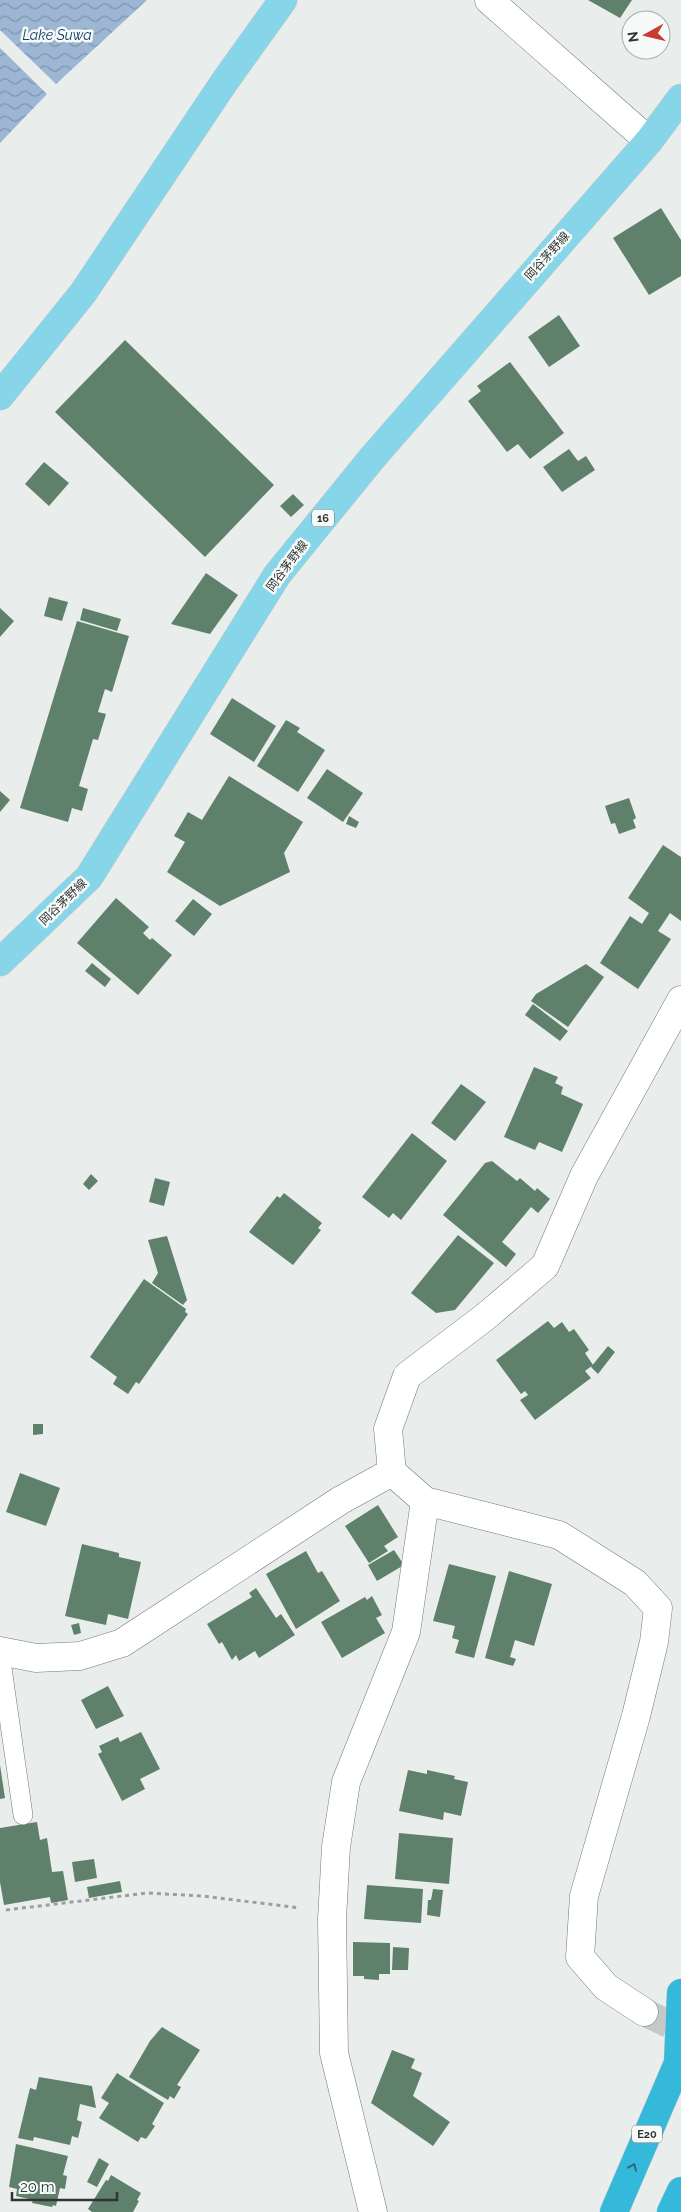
<svg xmlns="http://www.w3.org/2000/svg" width="681" height="2212" font-family="Raleway,'Noto Sans JP',sans-serif">
	<style>
		.water { fill: url(#water-waves) }
		.building { fill: #5f806a }
		.lines { fill: none; stroke-linecap: round; stroke-linejoin: round }
		.street-tunnel { stroke: #c4c9c8; stroke-width: 28; stroke-dasharray: 28 14; stroke-linecap: butt }
		.lane-casing { stroke: #747878; stroke-width: 20 }
		.street-casing { stroke: #747878; stroke-width: 29 }
		.primary-casing { stroke: #cacaca; stroke-width: 29 }
		.highway-casing { stroke: #cacaca; stroke-width: 29 }
		.path { stroke: #9b9f9e; stroke-width: 3; stroke-dasharray: 4 4; stroke-linecap: butt }
		.lane { stroke: #fff; stroke-width: 19 }
		.street { stroke: #fff; stroke-width: 28 }
		.primary { stroke: #86d5e9; stroke-width: 28 }
		.highway { stroke: #35b9db; stroke-width: 28 }
		.oneway { stroke: #336977 }
		.labels { text-anchor: middle; dominant-baseline: central; stroke-width: 5; stroke-linejoin: round; paint-order: stroke }
		.shield { fill: #f6fbfa; stroke: #6d706f; stroke-width: 1 }
		.shield-label { font-size: 11px; font-weight: bold; fill: #323434 }
		.street-label { font-size: 12px; fill: #323434; stroke: #f6fbfa }
		.water-label { font-size: 14px; font-style: italic; fill: #173d64; stroke: #f6fbfa }
	</style>
	<defs>
		<pattern id="water-waves" width="16" height="10" patternUnits="userSpaceOnUse" patternTransform="scale(1.25)"><rect width="16" height="10" fill="#9cb6d3"/><path d="M0 5q4-4 8 0t8 0" fill="none" stroke="#8095ac"/></pattern>
	</defs>
	<rect width="100%" height="100%" fill="#e9eeed"/>
	<path class="water" d="M0 0H147L56 84 0 30Z
		M0 48 47 94 0 143Z"/>
	<path class="building" d="M588 0H632L620 18Z
		M661 208 681 240V276L649 295 613 238Z
		M559 315 580 346 549 367 528 337Z
		M125 340 274 485 205 557 55 412Z
		M510 362 564 433 530 459 518 444 507 452 468 401 481 391 477 386Z
		M569 449 578 461 586 456 595 470 562 492 543 467Z
		M44 462 69 483 49 506 25 484Z
		M293 494 304 505 291 517 280 506Z
		M206 573 238 595 210 634 171 624Z
		M49 597 68 602 62 621 44 616Z
		M0 608 14 621 0 637Z
		M83 608 121 619 117 631 80 620Z
		M77 621 129 636 112 692 105 689 98 712 106 714 98 740 93 739 79 786 88 789 82 811 72 808 68 822 20 808Z
		M232 698 276 726 254 762 210 734Z
		M286 720 300 728 297 732 325 750 298 792 257 766Z
		M327 769 363 793 343 822 307 798Z
		M229 776 303 822 284 853 290 872 220 906 167 872 185 842 174 836 188 812 202 820Z
		M0 791 10 800 0 812Z
		M629 798 636 818 633 820 636 828 619 834 615 823 611 824 605 806Z
		M349 816 359 822 356 828 346 824Z
		M663 845 681 857V921L670 913 658 931 671 939 638 989 600 963 630 916 642 924 649 913 628 898Z
		M116 898 149 927 143 933 150 940 152 938 172 955 138 995 77 943Z
		M193 899 212 914 194 936 175 921Z
		M92 963 111 979 105 987 85 971Z
		M586 964 604 977 568 1027 531 1001 536 994Z
		M533 1004 568 1031 560 1041 525 1015Z
		M534 1067 558 1077 555 1083 563 1087 561 1094 583 1104 562 1152 539 1142 535 1150 504 1137Z
		M461 1084 486 1102 455 1141 431 1123Z
		M412 1133 447 1161 401 1220 393 1213 389 1218 362 1197Z
		M492 1161 517 1181 520 1178 535 1191 537 1188 550 1199 538 1213 531 1207 502 1242 516 1254 506 1267 443 1215 485 1163Z
		M91 1174 98 1181 89 1190 83 1184Z
		M155 1178 170 1182 164 1206 149 1202Z
		M284 1193 322 1223 318 1228 321 1230 293 1265 249 1232 277 1196 280 1198Z
		M458 1235 494 1263 455 1310 436 1313 411 1293Z
		M167 1236 187 1300 183 1305 152 1283 158 1273 148 1240Z
		M144 1279 186 1309 185 1312 188 1314 139 1384 136 1382 128 1394 113 1384 117 1377 90 1357Z
		M548 1321 554 1328 562 1322 569 1332 574 1329 589 1350 585 1353 593 1365 585 1371 591 1378 535 1420 520 1400 528 1395 525 1391 521 1394 496 1360Z
		M608 1346 615 1352 598 1374 591 1367Z
		M33 1424H43V1434L33 1435Z
		M20 1473 60 1488 46 1526 6 1512Z
		M378 1505 398 1537 384 1546 388 1551 369 1563 345 1526Z
		M82 1544 119 1553V1557L141 1562 128 1619 108 1614 106 1625 65 1616Z
		M394 1550 404 1565 377 1581 368 1565Z
		M306 1551 318 1573 322 1571 340 1601 296 1629 266 1574Z
		M449 1564 496 1576 474 1658 455 1653 459 1640 452 1638 455 1626 433 1621Z
		M509 1571 552 1584 534 1646 515 1640 510 1657 516 1659 513 1666 485 1658Z
		M256 1588 276 1618 281 1614 295 1635 259 1658 255 1651 239 1661 236 1655 232 1660 222 1642 219 1644 207 1624 252 1597 249 1593Z
		M372 1596 382 1615 376 1618 385 1633 342 1658 321 1622 365 1597 367 1600Z
		M79 1623 81 1633 74 1635 71 1625Z
		M108 1686 124 1716 96 1729 81 1700Z
		M141 1732 160 1769 140 1779 145 1789 122 1801 98 1754 102 1752 99 1746 118 1737 120 1742Z
		M0 1765 5 1798 0 1799Z
		M408 1770 427 1774V1770L455 1776 454 1779 468 1782 461 1816 444 1812 443 1820 399 1811Z
		M37 1822 40 1840 47 1838 52 1872 63 1871 68 1900 51 1903 50 1897 4 1905 0 1882V1828Z
		M399 1833 453 1838 449 1884 395 1879Z
		M94 1859 97 1878 75 1882 72 1862Z
		M120 1881 122 1892 89 1898 87 1887Z
		M367 1885 423 1889 421 1923 364 1919Z
		M433 1889 443 1890 440 1917 427 1915 428 1900H431Z
		M353 1942 390 1943V1974H379V1980L364 1979V1976H353Z
		M393 1947 409 1948 408 1970H392Z
		M162 2027 200 2050 177 2085 181 2087 174 2099 170 2096 168 2100 129 2077 150 2041Z
		M392 2050 415 2059 411 2068 422 2073 413 2096 450 2122 433 2146 371 2103Z
		M117 2073 164 2103 152 2124 155 2126 146 2139 141 2137 138 2142 99 2118 109 2103 101 2098Z
		M39 2077 92 2086 96 2108 80 2104 77 2120 82 2122 78 2138 72 2136 70 2145 34 2137 33 2141 18 2138 30 2088 36 2090Z
		M16 2144 68 2156 63 2175 67 2176 65 2189 60 2188 56 2206 53 2205 52 2207 32 2203 33 2200 16 2196 17 2189 9 2187Z
		M99 2158 109 2164 97 2187 87 2182Z
		M111 2175 141 2193 137 2200 139 2201 133 2212H92L88 2209 106 2180 108 2181Z"/>
	<g class="lines">
		<path class="street-tunnel" d="M644 2012 681 2030"/>
		<g class="lane-casing">
			<path id="lane" d="M0 1654 23 1815"/>
		</g>
		<g class="street-casing">
			<path id="street" d="M489 0 649 141
				M0 1651 36 1658 80 1656 122 1643 341 1500 392 1472
				M644 2012 606 1987 580 1957 584 1896 636 1716 654 1642 658 1608 635 1583 559 1535 425 1501 392 1472 388 1429 407 1376 485 1317 545 1266 584 1176 681 1000
				M373 2212 334 2053 332 1919 336 1847 346 1782 406 1632 425 1501"/>
		</g>
		<g class="primary-casing">
			<path id="primary" d="M0 396 83 293 225 81 283 0
				M0 962 89 877 277 575 373 457 649 141 681 98"/>
		</g>
		<g class="highway-casing">
			<path id="highway" d="M678 2062 681 1993
				M614 2212 681 2056
				M671 2212 681 2191"/>
		</g>
		<path class="path" d="M6 1910 147 1893 203 1896 300 1908"/>
		<use href="#lane" class="lane"/>
		<use href="#street" class="street"/>
		<use href="#primary" class="primary"/>
		<use href="#highway" class="highway"/>
	</g>
	<defs><path id="oneway-chevron" d="M-2-3.5L2.5 0L-2 3.5" fill="none" stroke-width="1.6" stroke-linecap="round" stroke-linejoin="round" transform="scale(1.25)"/></defs>
	<use class="oneway" href="#oneway-chevron" transform="translate(633 2167) rotate(-67)"/>
	<g class="labels">
		<g class="shield">
			<rect x="312" y="509.5" width="22" height="17" rx="4"/>
			<rect x="632" y="2125.5" width="30" height="17" rx="4"/>
		</g>
		<g class="shield-label">
			<text x="323" y="518">16</text>
			<text x="647" y="2134">E20</text>
		</g>
		<g class="street-label">
			<text transform="translate(547 256) rotate(-48)">岡谷茅野線</text>
			<text transform="translate(287 566) rotate(-53)">岡谷茅野線</text>
			<text transform="translate(63 902) rotate(-44)">岡谷茅野線</text>
		</g>
		<g class="water-label">
			<text x="57" y="35">Lake Suwa</text>
		</g>
	</g>
	<g transform="translate(646 35) rotate(262)"><circle r="24" fill="#f6fbfa" stroke="#a8abab"/>
	<path d="M0-4L9 19L0 12L-9 19Z" fill="#c83a32"/>
	<text y="-8" font-size="14" font-weight="bold" text-anchor="middle" fill="#323434">N</text>
	</g>
	<path d="M12 2192v8h105v-8" fill="none" stroke="#323434" stroke-width="2.5"/>
	<text x="20" y="2192" font-size="15" fill="#323434" stroke="#f6fbfa" stroke-width="4" paint-order="stroke">20 m</text>
</svg>
